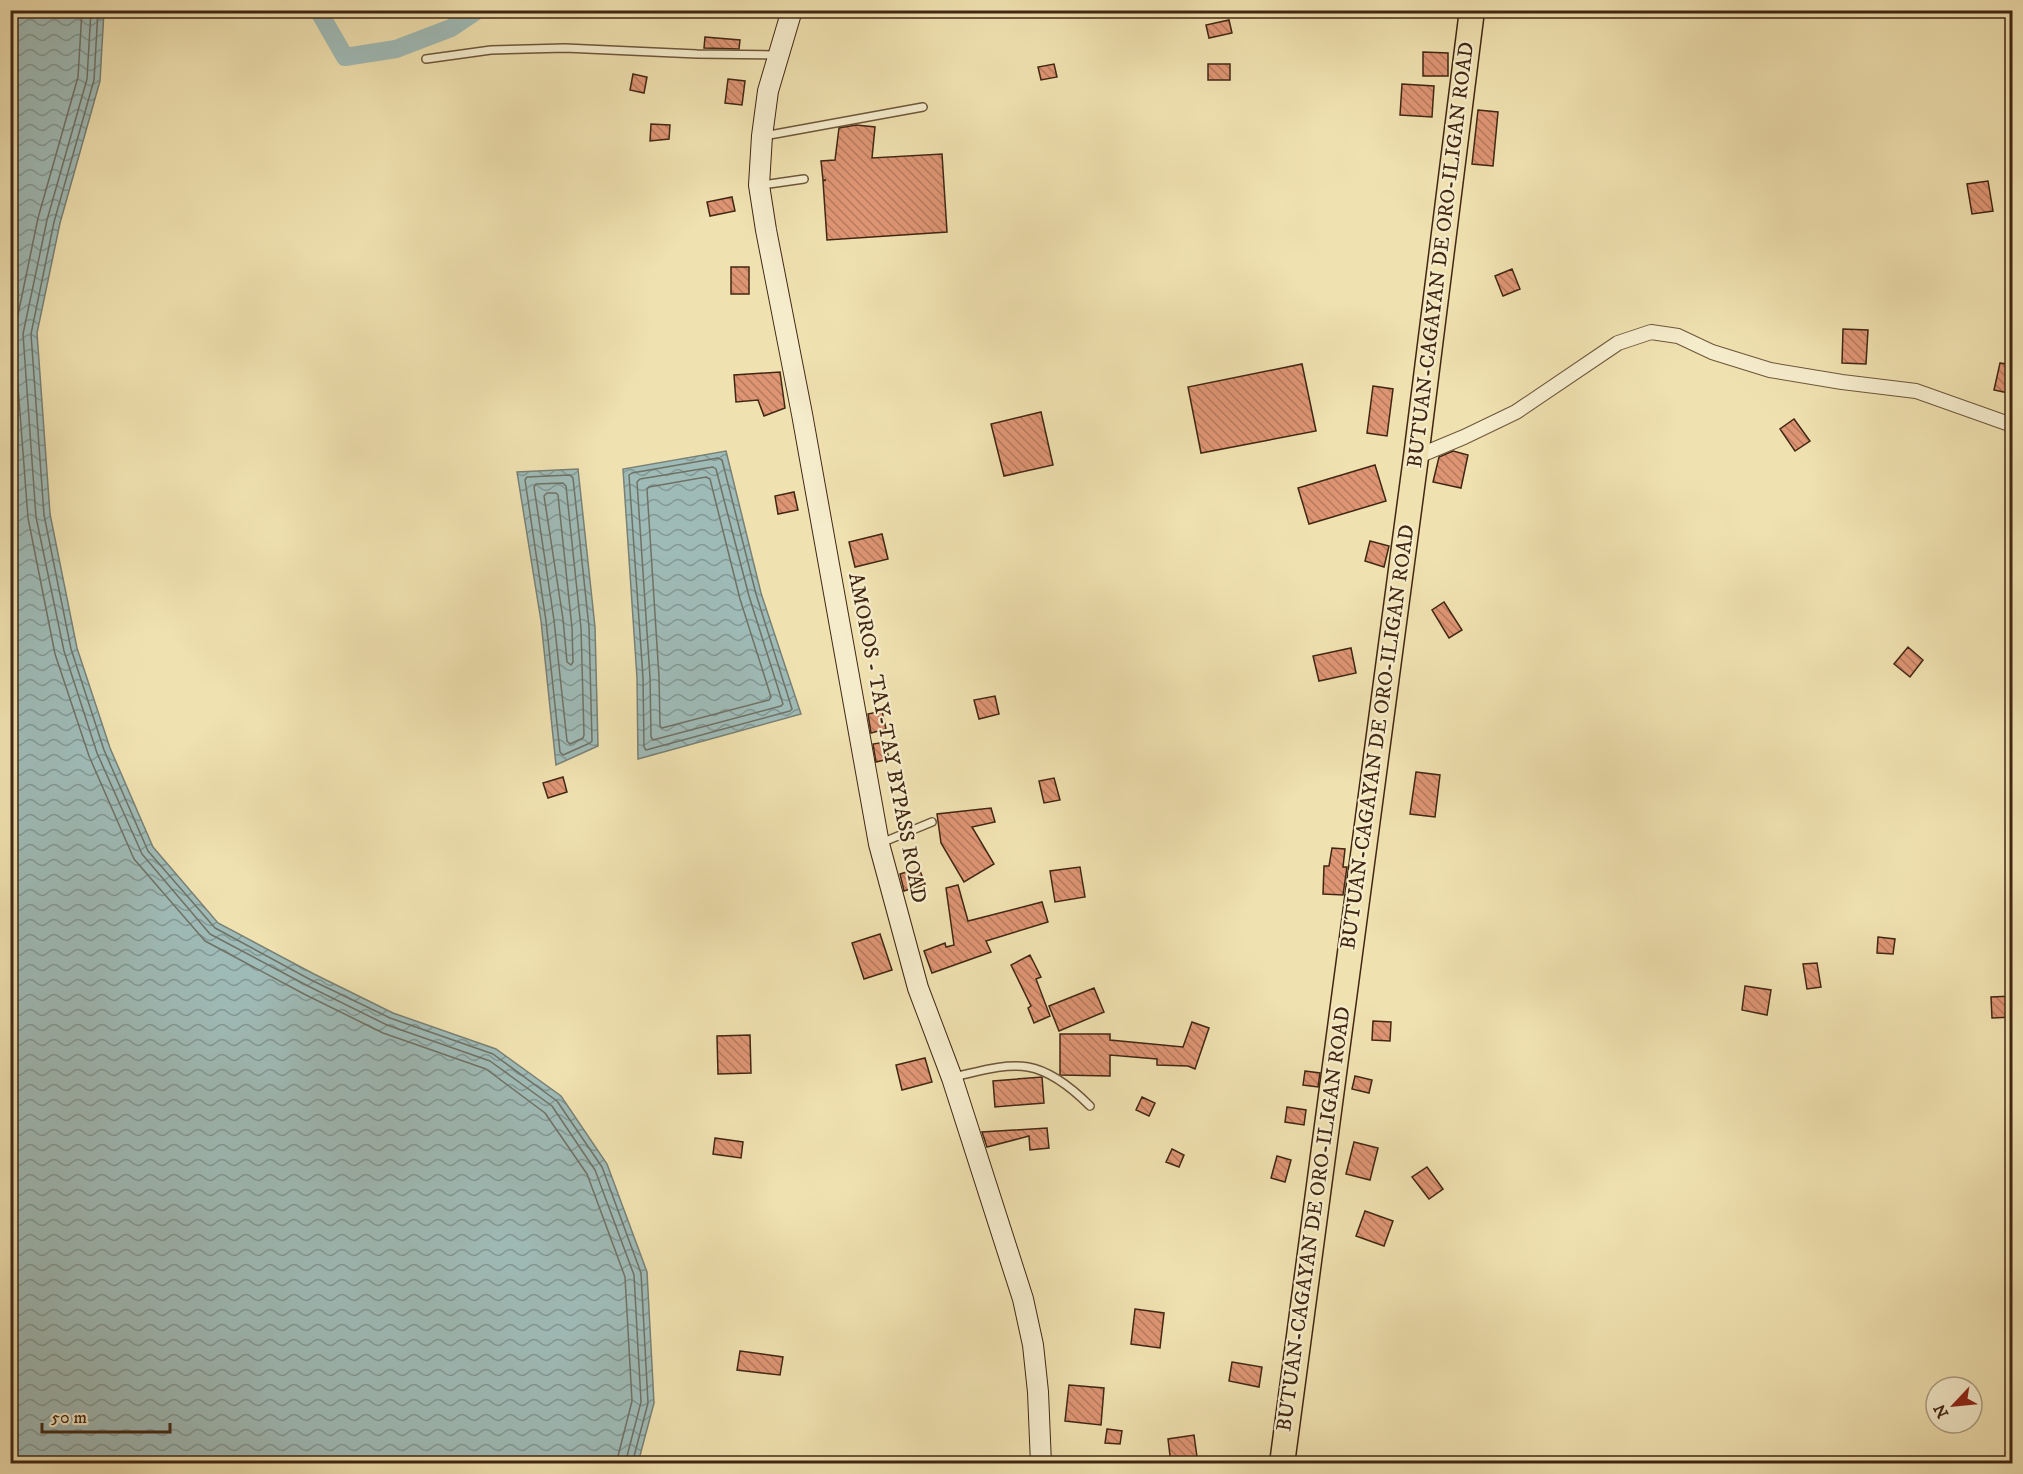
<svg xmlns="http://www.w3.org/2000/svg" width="2023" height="1474" font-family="'IM FELL DW Pica',serif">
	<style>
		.water { fill: url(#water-waves); stroke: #798075; stroke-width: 1.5 }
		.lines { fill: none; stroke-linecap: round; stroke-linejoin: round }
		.shore { stroke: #707165; stroke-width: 1.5 }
		.canal { stroke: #9fbbb7; stroke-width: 18 }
		.building { fill: url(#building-back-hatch); stroke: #412713; stroke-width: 1.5 }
		.lane-casing { stroke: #6d563a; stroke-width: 10 }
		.street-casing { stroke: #6d563a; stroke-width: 16 }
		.secondary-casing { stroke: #412713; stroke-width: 22 }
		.highway-casing { stroke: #412713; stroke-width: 27 }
		.lane { stroke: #f5eccc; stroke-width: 7 }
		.street { stroke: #f5eccc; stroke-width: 14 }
		.secondary { stroke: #f5eccc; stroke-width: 20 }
		.highway { stroke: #f0e1b0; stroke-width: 24 }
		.labels { text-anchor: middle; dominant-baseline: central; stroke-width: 4.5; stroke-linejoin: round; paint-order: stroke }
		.street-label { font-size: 21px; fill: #412713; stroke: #f5eccc }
	</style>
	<defs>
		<pattern id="water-waves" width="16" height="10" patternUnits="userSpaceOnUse" patternTransform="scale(1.5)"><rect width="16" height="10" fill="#9fbbb7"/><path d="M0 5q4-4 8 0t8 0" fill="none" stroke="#839894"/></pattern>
		<pattern id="building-back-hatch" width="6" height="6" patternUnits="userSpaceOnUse" patternTransform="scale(1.5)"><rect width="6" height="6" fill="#de9574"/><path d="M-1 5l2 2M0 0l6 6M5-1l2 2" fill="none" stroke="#b67a5e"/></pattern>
	</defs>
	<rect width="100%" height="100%" fill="#f0e1b0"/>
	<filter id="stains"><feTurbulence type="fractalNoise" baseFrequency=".00333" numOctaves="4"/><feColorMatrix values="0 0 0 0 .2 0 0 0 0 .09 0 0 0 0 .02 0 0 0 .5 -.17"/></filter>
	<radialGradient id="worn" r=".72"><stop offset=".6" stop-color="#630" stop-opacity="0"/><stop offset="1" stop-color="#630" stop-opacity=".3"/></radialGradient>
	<path class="water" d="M10 11H104L100 81 60 223 37 333 50 514 77 648 110 748 153 847 218 923 314 974 393 1013 496 1049 561 1096 607 1164 647 1272 654 1403 638 1463H11Z
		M726 451 761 593 801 714 638 759 637 678 623 469Z
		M578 469 595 627 598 746 556 765 541 621 517 472Z"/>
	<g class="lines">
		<path class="shore" d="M82 10 78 77 38 218 14 334 28 518 55 654 89 756 134 859 205 941 304 994 383 1033 486 1069 545 1113 587 1174 625 1277 632 1401 616 1464
			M91 10 87 79 47 220 23 334 36 517 64 651 97 753 142 854 210 934 308 986 387 1025 490 1061 552 1106 595 1170 634 1275 641 1402 625 1464
			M98 10 94 80 54 222 31 334 44 515 71 649 104 750 148 851 215 928 311 980 390 1018 493 1054 557 1101 602 1167 641 1273 648 1403 632 1464
			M718 458 722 460 756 594 792 709 790 711 646 750 644 747 643 678 629 475 632 473Z
			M713 467 716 469 749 596 783 704 781 706 653 740 651 737 650 677 637 482 640 479Z
			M570 475 573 478 589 627 592 741 590 743 563 755 560 752 546 621 525 480 527 477Z
			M706 477 710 479 740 599 771 697 769 700 662 728 660 726 659 677 647 489 649 487Z
			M563 483 566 486 581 628 584 735 583 738 570 744 567 741 554 620 534 487 536 484Z
			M547 493H556L558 495 572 628 573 662 571 665 567 662 563 619 544 496Z"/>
		<path class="canal" d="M318 10 345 57 396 49 451 28 478 10"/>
	</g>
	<path class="building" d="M1229 20 1232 33 1209 38 1206 25Z
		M705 37 740 40 739 49 704 48Z
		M1423 52 1448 53V76H1423Z
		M1054 64 1057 77 1041 80 1038 67Z
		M1208 64H1230V80H1208Z
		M633 74 647 77 644 93 630 90Z
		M728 79 745 81 742 105 725 103Z
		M1402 84 1434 86 1432 117 1400 115Z
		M1478 110 1498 112 1493 166 1472 164Z
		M651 124 670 125 669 139 650 141Z
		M856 125 875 127 872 158 942 154 947 232 827 240 823 181 826 180H823L821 161 835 160 839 128Z
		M1988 181 1993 211 1972 214 1967 184Z
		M732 197 735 211 710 216 707 202Z
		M731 267H749V294H731Z
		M1512 269 1520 289 1503 296 1495 276Z
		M1843 329 1868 330 1866 364 1842 363Z
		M2000 363 2013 365V394L1994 390Z
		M1302 364 1316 431 1201 453 1188 387Z
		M780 372 785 408 764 416 758 400 736 402 734 375Z
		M1373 386 1393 389 1387 436 1367 433Z
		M1041 412 1053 465 1004 476 991 424Z
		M1794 419 1810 441 1795 451 1780 429Z
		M1453 451 1468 455 1461 488 1433 482 1439 457Z
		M1375 465 1386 501 1309 524 1298 488Z
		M794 492 798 510 778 514 775 496Z
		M882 534 888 559 855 567 849 542Z
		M1370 541 1389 546 1384 567 1365 561Z
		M1444 602 1462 630 1449 638 1432 610Z
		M1908 647 1923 660 1910 677 1894 664Z
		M1351 648 1356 673 1319 681 1313 656Z
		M995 696 999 714 979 719 974 700Z
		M882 711 886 729 871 733 868 714Z
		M885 742 889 759 876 762 873 744Z
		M1416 772 1440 775 1435 817 1410 814Z
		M563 777 567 792 548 798 543 783Z
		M1054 778 1060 800 1044 803 1039 781Z
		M991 808 995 822 972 827 994 864 964 882 941 843 937 814Z
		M1332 848 1345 849 1343 867H1347L1343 895 1323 894 1324 866H1329Z
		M1080 867 1085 897 1055 902 1050 871Z
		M919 868 925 884 904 891 900 874Z
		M958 885 968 921 1042 902 1048 922 986 941 991 952 932 973 924 951 945 943 946 947 954 945 946 888Z
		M880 934 892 970 864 979 852 943Z
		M1878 937 1895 939 1893 954 1877 953Z
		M1030 955 1041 977 1036 979 1050 1016 1034 1023 1028 1008 1031 1006 1011 965Z
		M1817 963 1821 987 1807 989 1803 964Z
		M1745 986 1771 990 1767 1015 1742 1010Z
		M1094 988 1104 1012 1059 1031 1049 1006Z
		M2013 996V1017L1992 1018 1991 997Z
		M1373 1021 1391 1022 1390 1041 1372 1040Z
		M1192 1022 1209 1028 1195 1069 1188 1066 1157 1065V1059L1110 1055V1076L1060 1075V1034H1110V1040L1183 1047Z
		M750 1035 751 1073 718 1074 717 1036Z
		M925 1058 932 1082 902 1090 896 1065Z
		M1305 1071 1320 1073 1318 1087 1303 1085Z
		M1355 1076 1372 1080 1369 1093 1352 1089Z
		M1042 1077 1044 1103 995 1107 993 1081Z
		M1142 1097 1155 1103 1149 1116 1136 1110Z
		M1287 1107 1306 1110 1304 1125 1285 1122Z
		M1047 1128 1049 1148 1030 1150 1029 1136 987 1147 982 1132Z
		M715 1138 743 1142 741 1158 713 1154Z
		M1354 1142 1378 1148 1370 1180 1346 1174Z
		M1172 1149 1184 1155 1179 1167 1166 1162Z
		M1277 1156 1291 1160 1285 1182 1271 1178Z
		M1427 1167 1443 1189 1429 1199 1412 1177Z
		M1365 1211 1393 1221 1384 1246 1356 1236Z
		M1135 1309 1164 1313 1160 1348 1131 1344Z
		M740 1351 783 1357 780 1375 737 1370Z
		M1232 1362 1262 1367 1259 1387 1229 1381Z
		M1069 1385 1104 1388 1101 1425 1065 1421Z
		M1107 1429 1122 1431 1120 1444 1105 1443Z
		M1194 1435 1198 1464H1171L1168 1439Z"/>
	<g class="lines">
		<g class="lane-casing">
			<path id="lane" d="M426 59 491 50 565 48 697 54 775 55
				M764 136 923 107
				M762 185 804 179
				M881 843 932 822
				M954 1077C977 1072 1004 1063 1028 1067 1051 1071 1074 1090 1090 1106"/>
		</g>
		<g class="street-casing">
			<path id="street" d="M1416 457 1464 437 1516 412 1618 343 1651 332 1678 336 1712 352 1770 370 1842 382 1916 391 2012 425"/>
		</g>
		<g class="secondary-casing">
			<path id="secondary" d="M792 10 768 91 762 136 759 185 766 230 802 414 879 844 918 988 952 1078 1023 1299 1033 1345 1038 1392 1041 1464"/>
		</g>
		<g class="highway-casing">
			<path id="highway" d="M1282 1464 1416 457 1472 10"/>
		</g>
		<use href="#lane" class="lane"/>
		<use href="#street" class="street"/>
		<use href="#secondary" class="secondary"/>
		<use href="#highway" class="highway"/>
	</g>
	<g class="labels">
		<g class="street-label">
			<text transform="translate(1441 255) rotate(-83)">BUTUAN-CAGAYAN DE ORO-ILIGAN ROAD</text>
			<text transform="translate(1378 737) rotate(-82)">BUTUAN-CAGAYAN DE ORO-ILIGAN ROAD</text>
			<text transform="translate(887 738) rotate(79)">AMOROS - TAY-TAY BYPASS ROAD</text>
			<text transform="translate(1314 1219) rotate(-82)">BUTUAN-CAGAYAN DE ORO-ILIGAN ROAD</text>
		</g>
	</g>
	<rect width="2023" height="1474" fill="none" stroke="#f0e1b0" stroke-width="36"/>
	<rect x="12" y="12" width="1999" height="1450" fill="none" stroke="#412713" stroke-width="3"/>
	<rect x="18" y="18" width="1987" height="1438" fill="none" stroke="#412713" stroke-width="1.5"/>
	<g transform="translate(1954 1405) rotate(244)"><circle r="28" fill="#f5eccc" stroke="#ad9d82" stroke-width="1.5"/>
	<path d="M0-4.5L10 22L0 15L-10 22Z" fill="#8f2418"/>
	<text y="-9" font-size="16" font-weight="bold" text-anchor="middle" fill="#412713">N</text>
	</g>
	<path d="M42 1423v9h128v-9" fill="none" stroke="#412713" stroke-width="3"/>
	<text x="51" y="1423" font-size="18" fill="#412713" stroke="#f5eccc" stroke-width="4.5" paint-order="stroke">50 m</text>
	<rect width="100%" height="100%" filter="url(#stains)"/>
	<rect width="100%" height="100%" fill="url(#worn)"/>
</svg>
